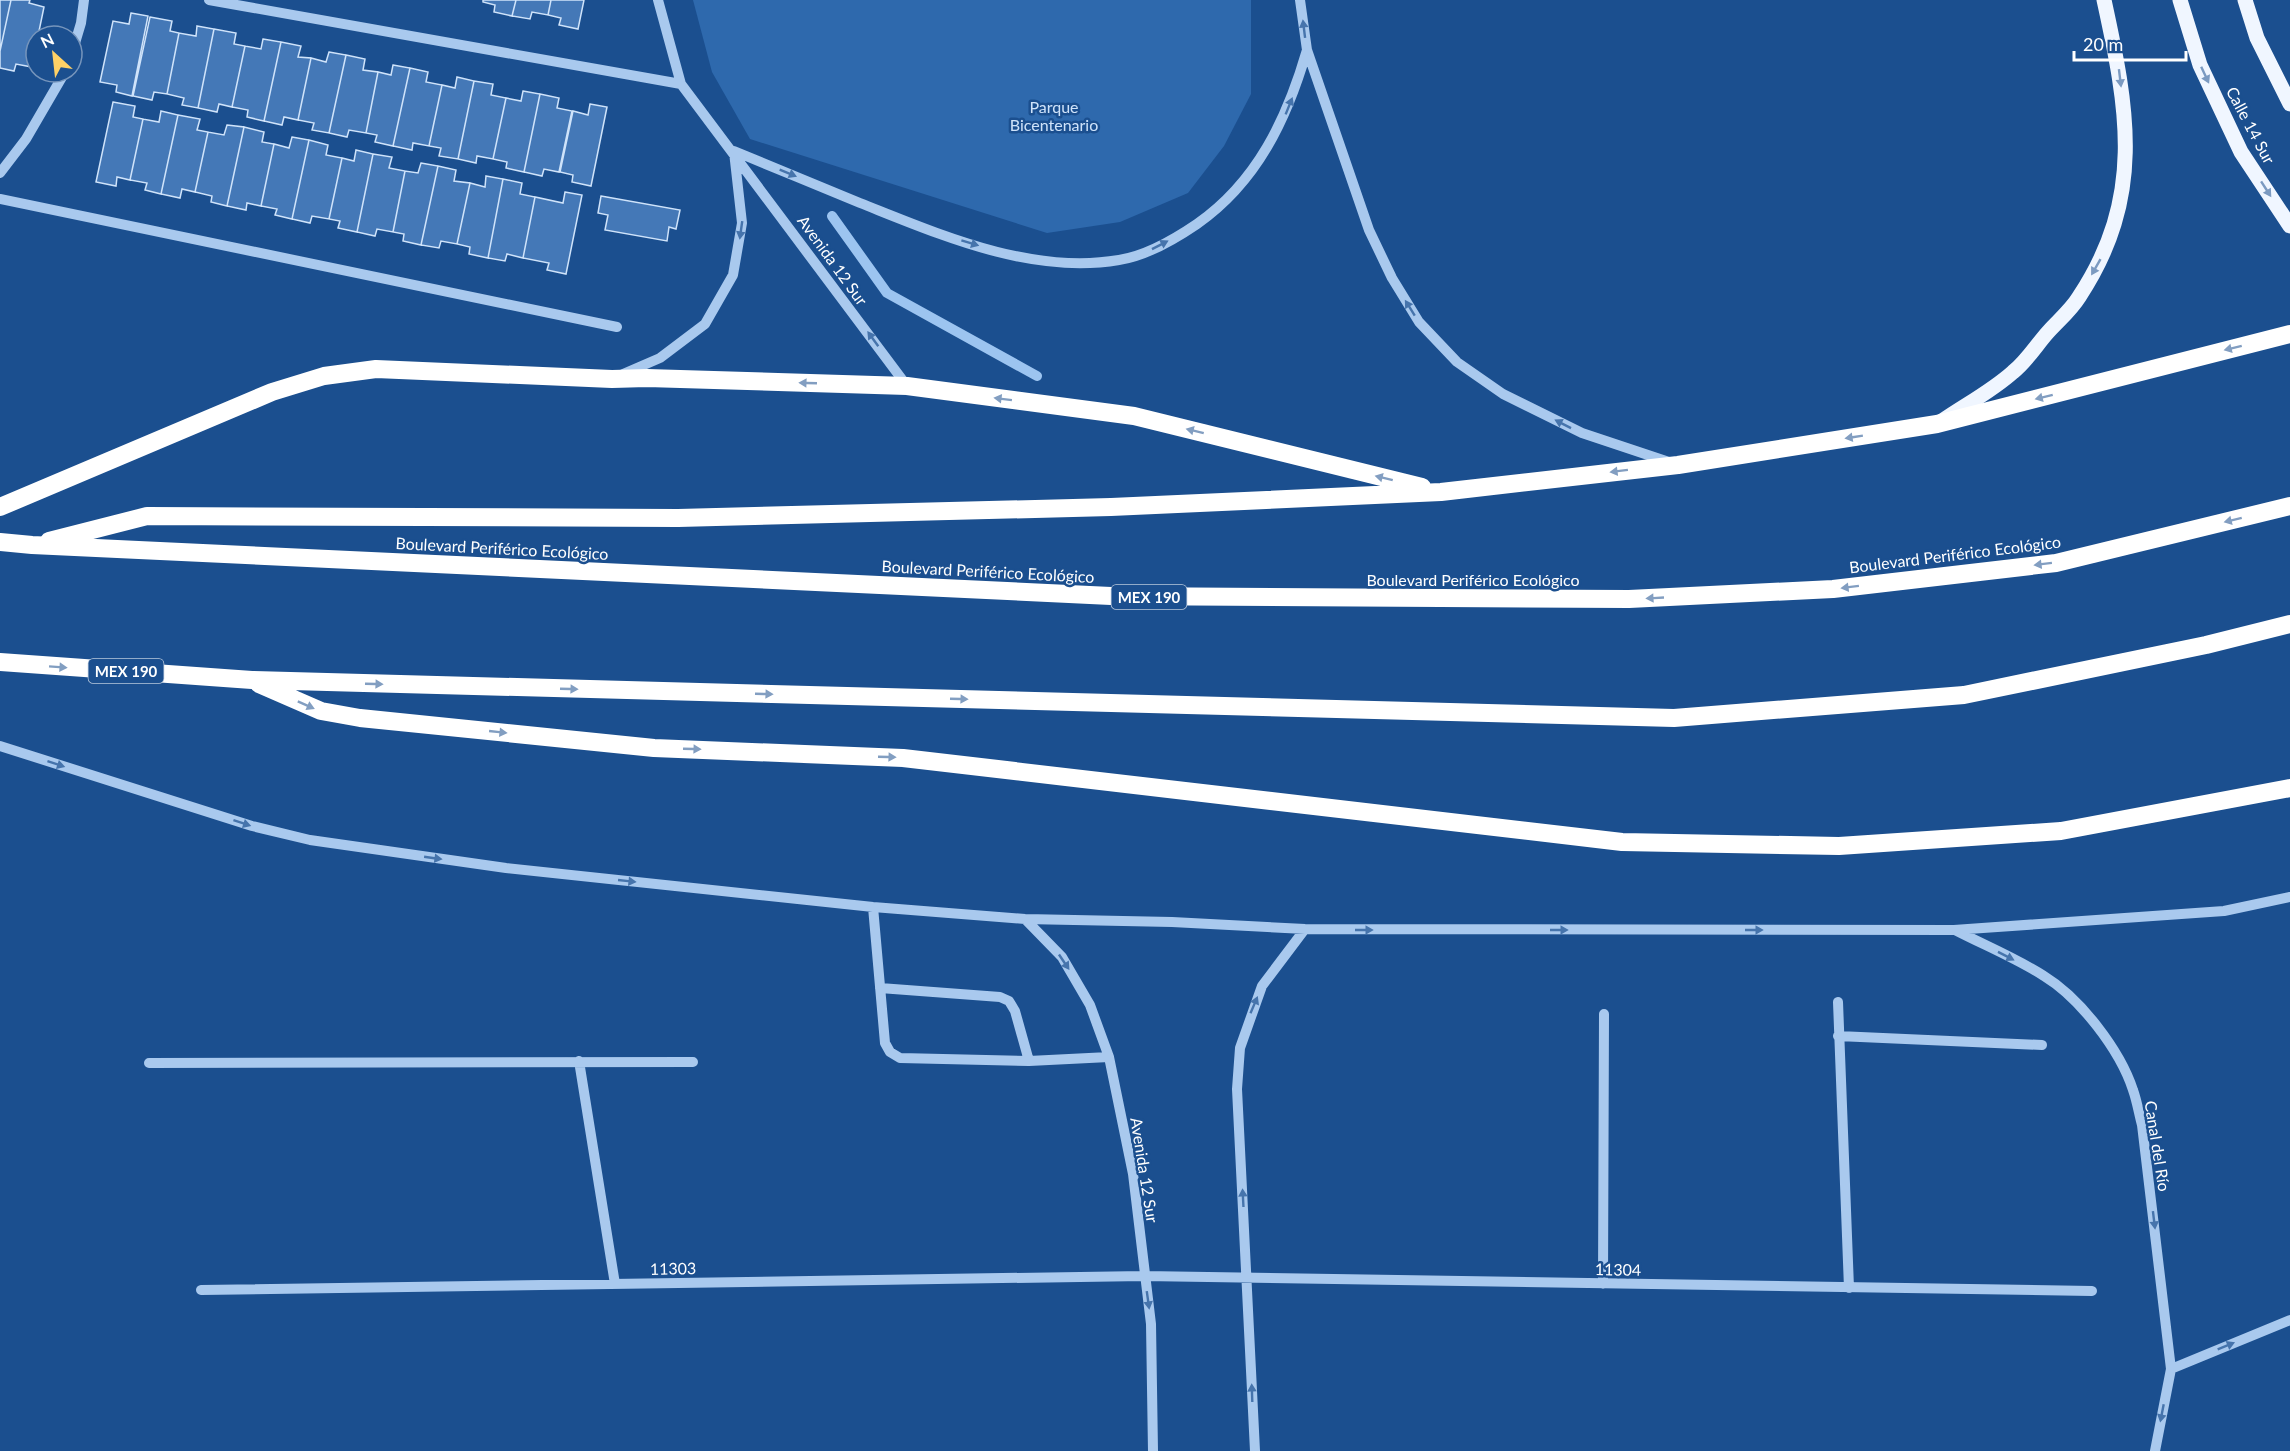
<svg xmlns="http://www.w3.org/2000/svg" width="2290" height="1451" font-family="Lato,sans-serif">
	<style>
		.green { fill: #2e69ad }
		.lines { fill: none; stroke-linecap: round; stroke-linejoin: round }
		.stream { stroke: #9cc4f0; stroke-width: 10 }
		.building { fill: #4478b7; stroke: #cfe3fa; stroke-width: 1.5 }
		.minor { stroke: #a9c9ee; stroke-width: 10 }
		.major { stroke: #f0f6ff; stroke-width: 15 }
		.highway { stroke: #fff; stroke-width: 18 }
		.oneway { fill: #4674ac }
		.oneway2 { fill: #7b9ac1 }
		.oneway3 { fill: #829ec1 }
		.labels { text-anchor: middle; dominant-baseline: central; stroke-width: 5; stroke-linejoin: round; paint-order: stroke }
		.shield { fill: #1b4f8f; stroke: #bbcadd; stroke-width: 1.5 }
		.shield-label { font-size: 15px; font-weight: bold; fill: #fff }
		.park-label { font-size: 16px; fill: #cfe3fa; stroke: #1b4f8f }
		.street-label { font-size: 16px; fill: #fff; stroke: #1b4f8f }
	</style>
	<rect width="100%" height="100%" fill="#1b4f8f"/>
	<path class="green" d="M693 0H1251V94L1224 146 1188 193 1120 222 1047 233 750 139 712 72Z"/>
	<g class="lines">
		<path class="stream" d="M832 216 887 293 1037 376"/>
	</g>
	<path class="building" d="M0 0H11L0 51Z
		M11 0H30L29 3 44 7 38 36H36L32 67 16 64 14 71 0 68V51Z
		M483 0H516L512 16 494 12 495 5 483 2Z
		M516 0H551L548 15 532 12 530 19 512 16Z
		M551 0H584L578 29 559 25 561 18 548 15Z
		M131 13 148 16 132 96 116 92 117 85 100 82 113 21 129 24Z
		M150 17 172 21 170 31 179 33 167 94 154 92 152 100 133 96Z
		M197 26 214 29 198 108 182 105 184 98 167 94 179 33 196 36Z
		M214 29 236 33 234 44 245 46 232 107 219 104 217 112 198 108Z
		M263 39 281 42 264 121 247 117 248 110 232 107 245 46 261 49Z
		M281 42 301 46 298 57 311 58 298 120 284 117 282 125 264 121Z
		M329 52 346 55 329 133 312 130 314 123 298 120 311 58 326 62Z
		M346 55 365 59 363 70 378 72 366 133 349 130 347 137 329 133Z
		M393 65 410 68 393 146 375 142 377 135 366 133 378 72 391 75Z
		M410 68 428 72 426 82 442 85 429 146 413 143 412 150 393 146Z
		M457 77 474 81 458 159 439 156 441 148 429 146 442 85 455 88Z
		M474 81 493 84 491 95 506 98 493 159 477 156 476 163 458 159Z
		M523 91 540 94 524 172 506 168 507 162 493 159 506 98 521 101Z
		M540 94 559 98 557 108 572 111 559 172 544 169 542 176 524 172Z
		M113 102 135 106 133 117 143 119 130 180 117 177 116 186 96 182Z
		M590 104 607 107 591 186 572 182 573 175 560 172 573 111 588 115Z
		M161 111 178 115 161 194 145 190 147 183 130 180 143 119 159 122Z
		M178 115 200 119 197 130 208 132 195 192 182 189 180 198 161 194Z
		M227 125 244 127 227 206 211 202 212 196 195 192 208 132 224 135Z
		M244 127 264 132 262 142 274 144 261 206 247 203 246 210 227 206Z
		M292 137 309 140 292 219 275 215 277 209 261 206 274 144 289 148Z
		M309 140 328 145 326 155 342 158 329 219 312 216 310 223 292 219Z
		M356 150 373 154 357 232 338 228 340 221 329 219 342 158 354 161Z
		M373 154 392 157 389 168 405 171 393 232 377 229 375 236 357 232Z
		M421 163 438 166 421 245 403 241 404 234 393 232 405 171 418 173Z
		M438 166 456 170 454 181 470 183 457 244 441 241 439 248 421 245Z
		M486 176 503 179 488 258 469 254 470 247 457 244 470 183 485 187Z
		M503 179 522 183 520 194 535 197 523 258 507 254 505 261 488 258Z
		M565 192 582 195 566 274 547 270 549 263 523 258 535 197 563 203Z
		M601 196 680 210 676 229 669 227 667 241 605 230 608 215 598 213Z"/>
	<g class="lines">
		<path class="minor" d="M209 0 681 84
			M658 0 681 84 907 386
			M1300 0 1307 50 1369 230 1392 278 1419 322 1457 362 1503 394 1582 433 1672 463
			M72 53 81 23 84 0
			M734 151C776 168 818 186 860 203 941 235 1031 275 1119 260 1147 256 1175 239 1197 224 1257 182 1287 119 1307 50
			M0 173 26 139 65 72
			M0 199 617 327
			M623 374 660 358 705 324 733 275 742 223 734 152
			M0 746 252 826 310 840 506 868 873 907 1025 919 1172 922 1305 929 1954 930 2224 911 2290 897
			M873 907 885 1043 890 1052 900 1058 1029 1061 1109 1057
			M1025 919 1062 957 1090 1005 1109 1057 1133 1174 1151 1324 1153 1451
			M1955 930C1984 945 2016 958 2044 976 2080 998 2120 1050 2133 1090 2137 1101 2139 1114 2142 1125L2171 1369 2155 1451
			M880 988 1000 997 1009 1001 1015 1011 1029 1061
			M1838 1002 1849 1288
			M1838 1036 2042 1045
			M579 1061 615 1284
			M149 1063 693 1062
			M1603 1284 1604 1014
			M201 1290 1144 1276 2092 1291
			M2171 1369 2290 1320
			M1255 1451 1237 1089 1240 1048 1262 986 1305 929"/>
		<path class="major" d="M2180 0 2200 65 2241 152 2290 226
			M2245 0 2257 38 2290 104
			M1942 421C1965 405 1992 391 2013 372 2027 361 2037 344 2049 331 2059 320 2071 310 2079 297 2145 197 2128 110 2104 0"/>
		<path class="highway" d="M0 507 272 392 324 376 376 369 612 379 647 378 907 386 1134 416 1422 487
			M49 541 147 516 678 518 1111 507 1441 492 1678 465 1937 424 2290 334
			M0 542 32 545 1111 596 1629 599 1833 589 2056 563 2290 506
			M0 662 252 680 1674 718 1964 695 2206 645 2290 624
			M259 684 321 711 360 718 654 748 903 758 1622 842 1839 846 2061 831 2290 788"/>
	</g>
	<defs><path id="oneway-solid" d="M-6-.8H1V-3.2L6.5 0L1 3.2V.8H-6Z" transform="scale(1.5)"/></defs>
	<g class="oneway">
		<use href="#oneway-solid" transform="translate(1304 29) rotate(-97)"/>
		<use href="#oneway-solid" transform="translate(1289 106) rotate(-68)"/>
		<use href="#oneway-solid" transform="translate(788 173) rotate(22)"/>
		<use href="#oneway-solid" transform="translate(741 230) rotate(98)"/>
		<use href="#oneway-solid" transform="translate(970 243) rotate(17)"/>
		<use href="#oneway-solid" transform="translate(1160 245) rotate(-27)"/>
		<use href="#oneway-solid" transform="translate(1410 308) rotate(-122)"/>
		<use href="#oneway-solid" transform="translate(873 339) rotate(-126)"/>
		<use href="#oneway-solid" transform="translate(1563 424) rotate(-153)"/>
		<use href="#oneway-solid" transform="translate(56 764) rotate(18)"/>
		<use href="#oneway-solid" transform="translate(242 823) rotate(18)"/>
		<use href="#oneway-solid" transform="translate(433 858) rotate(8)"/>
		<use href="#oneway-solid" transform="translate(627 881) rotate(6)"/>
		<use href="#oneway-solid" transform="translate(1364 930)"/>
		<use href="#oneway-solid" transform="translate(1559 930)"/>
		<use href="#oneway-solid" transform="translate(1754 930)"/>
		<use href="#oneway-solid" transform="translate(2006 956) rotate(27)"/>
		<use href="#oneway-solid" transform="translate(1064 962) rotate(56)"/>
		<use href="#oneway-solid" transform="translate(1254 1005) rotate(-67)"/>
		<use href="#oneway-solid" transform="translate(1243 1198) rotate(-93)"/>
		<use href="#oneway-solid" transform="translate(2154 1220) rotate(83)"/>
		<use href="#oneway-solid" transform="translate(1148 1300) rotate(82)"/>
		<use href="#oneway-solid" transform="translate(2226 1346) rotate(-22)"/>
		<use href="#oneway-solid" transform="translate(1252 1393) rotate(-92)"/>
		<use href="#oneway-solid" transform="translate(2162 1413) rotate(101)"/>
	</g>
	<g class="oneway2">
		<use href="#oneway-solid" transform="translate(2205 75) rotate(65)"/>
		<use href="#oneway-solid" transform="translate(2120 78) rotate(83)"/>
		<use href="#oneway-solid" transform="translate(2266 189) rotate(57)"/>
		<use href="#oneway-solid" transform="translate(2096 267) rotate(120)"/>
	</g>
	<g class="oneway3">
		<use href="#oneway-solid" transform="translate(2233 348) rotate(166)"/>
		<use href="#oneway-solid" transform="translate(808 383) rotate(-178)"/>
		<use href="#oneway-solid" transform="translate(2044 397) rotate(166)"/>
		<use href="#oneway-solid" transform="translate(1003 399) rotate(-173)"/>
		<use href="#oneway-solid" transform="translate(1195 431) rotate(-166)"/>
		<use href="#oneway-solid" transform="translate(1854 437) rotate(171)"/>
		<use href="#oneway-solid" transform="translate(1619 471) rotate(173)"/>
		<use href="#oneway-solid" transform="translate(1384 478) rotate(-166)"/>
		<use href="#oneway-solid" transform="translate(2233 520) rotate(166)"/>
		<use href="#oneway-solid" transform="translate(2043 564) rotate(173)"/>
		<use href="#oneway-solid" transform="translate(1850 587) rotate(173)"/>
		<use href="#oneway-solid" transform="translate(1655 598) rotate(177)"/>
		<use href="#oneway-solid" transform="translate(58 667) rotate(4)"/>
		<use href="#oneway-solid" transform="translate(374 684) rotate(2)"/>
		<use href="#oneway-solid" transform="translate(569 689) rotate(2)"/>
		<use href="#oneway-solid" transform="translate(764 694) rotate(2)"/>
		<use href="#oneway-solid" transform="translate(959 699) rotate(2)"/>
		<use href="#oneway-solid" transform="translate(306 705) rotate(24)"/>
		<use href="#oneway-solid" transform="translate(498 732) rotate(6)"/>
		<use href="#oneway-solid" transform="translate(692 749) rotate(2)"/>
		<use href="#oneway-solid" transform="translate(887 757) rotate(2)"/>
	</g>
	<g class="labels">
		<g class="shield">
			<rect x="1111.5" y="585" width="75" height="24" rx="4.5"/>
			<rect x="88.5" y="659" width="75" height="24" rx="4.5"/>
		</g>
		<g class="shield-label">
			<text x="1149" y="597">MEX 190</text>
			<text x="126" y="671">MEX 190</text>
		</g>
		<g class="park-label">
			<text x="1054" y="106">Parque<tspan x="1054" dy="18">Bicentenario</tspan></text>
		</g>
		<g class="street-label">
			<text transform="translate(2251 125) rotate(62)">Calle 14 Sur</text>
			<text transform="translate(833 260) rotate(54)">Avenida 12 Sur</text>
			<text transform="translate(502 548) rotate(3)">Boulevard Periférico Ecológico</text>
			<text transform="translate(1955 554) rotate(-7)">Boulevard Periférico Ecológico</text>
			<text transform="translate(988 571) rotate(3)">Boulevard Periférico Ecológico</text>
			<text x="1473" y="579">Boulevard Periférico Ecológico</text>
			<text transform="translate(2158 1146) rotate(81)">Canal del Río</text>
			<text transform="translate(1145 1170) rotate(81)">Avenida 12 Sur</text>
			<text transform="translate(673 1268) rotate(-1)">11303</text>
			<text transform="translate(1618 1269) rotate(1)">11304</text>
		</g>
	</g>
	<g transform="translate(54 54) rotate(333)"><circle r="28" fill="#1b4f8f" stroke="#7695bc" stroke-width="1.5"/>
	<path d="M0-4.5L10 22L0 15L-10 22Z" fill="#ffd166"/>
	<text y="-9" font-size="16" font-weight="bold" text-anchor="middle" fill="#ffffff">N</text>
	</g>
	<path d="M2074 51v9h112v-9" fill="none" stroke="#ffffff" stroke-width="3"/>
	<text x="2083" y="51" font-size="18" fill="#ffffff" stroke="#1b4f8f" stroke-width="4.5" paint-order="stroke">20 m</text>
</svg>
